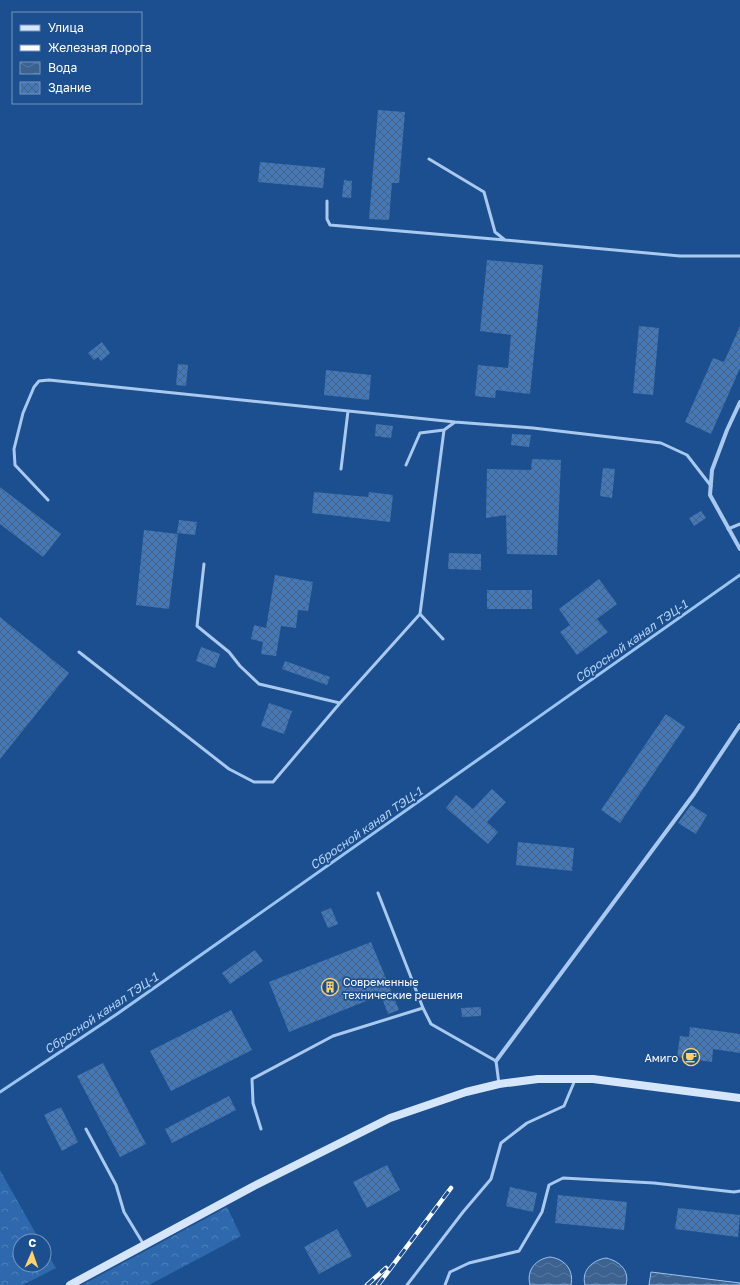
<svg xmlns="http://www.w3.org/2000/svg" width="740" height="1285" font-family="'Golos Text',sans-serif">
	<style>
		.forest { fill: url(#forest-crowns) }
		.water { fill: url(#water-waves); stroke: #9cc4f0 }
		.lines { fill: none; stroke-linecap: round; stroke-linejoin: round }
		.stream { stroke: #9cc4f0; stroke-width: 3 }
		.building { fill: url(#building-cross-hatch) }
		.lane { stroke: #a9c9ee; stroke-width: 3 }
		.street { stroke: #a9c9ee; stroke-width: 4 }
		.secondary { stroke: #d6e6fa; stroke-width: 8 }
		.rail-casing { stroke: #fff; stroke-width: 4.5 }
		.rail { stroke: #1b4f8f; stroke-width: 3; stroke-dasharray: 9; stroke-linecap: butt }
		.labels { text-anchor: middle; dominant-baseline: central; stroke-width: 3.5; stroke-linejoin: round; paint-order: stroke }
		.poi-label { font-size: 11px; fill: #fff; stroke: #1b4f8f; text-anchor: start }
		.water-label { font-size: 12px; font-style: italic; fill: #b5d3f5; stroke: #1b4f8f }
	</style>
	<defs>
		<pattern id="forest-crowns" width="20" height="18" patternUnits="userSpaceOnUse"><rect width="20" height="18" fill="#2e69ad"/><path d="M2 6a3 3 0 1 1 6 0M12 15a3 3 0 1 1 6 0" fill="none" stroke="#4d80b9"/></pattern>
		<pattern id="water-waves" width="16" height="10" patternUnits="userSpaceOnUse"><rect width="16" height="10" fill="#3c6290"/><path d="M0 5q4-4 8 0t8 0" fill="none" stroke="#597aa1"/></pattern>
		<pattern id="building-cross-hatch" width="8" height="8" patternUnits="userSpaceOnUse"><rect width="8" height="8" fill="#4478b7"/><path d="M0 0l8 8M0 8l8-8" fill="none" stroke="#486282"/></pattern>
	</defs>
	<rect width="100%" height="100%" fill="#1b4f8f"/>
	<path class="forest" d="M0 1170 40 1241H20V1265H44V1248L56 1268 23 1285H0Z
		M227 1207 241 1236 149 1285H82Z"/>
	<path class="water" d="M550 1257C565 1259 574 1270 571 1285H530C526 1270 536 1259 550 1257Z
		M606 1258C619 1261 630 1270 626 1285H585C581 1270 593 1260 606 1258Z
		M651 1272 740 1283V1285H649Z"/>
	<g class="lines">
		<path class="stream" d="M0 1092 117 1014 740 575"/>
	</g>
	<path class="building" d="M378 110 405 112 399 183H392L389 220 369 219Z
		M260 162 325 168 323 188 258 182Z
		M344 180 352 181 351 198 342 197Z
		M487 260 543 265 530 394 496 390 495 398 475 396 478 365 508 368 511 335 480 331Z
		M639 326 659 328 653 395 633 393Z
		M740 326V368L711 434 685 422 713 358 724 362Z
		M102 342 110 353 101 361 98 357 94 360 88 353Z
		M178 364 188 365 186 386 176 385Z
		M326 370 371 375 369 400 324 395Z
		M376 424 393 426 391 438 375 436Z
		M512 434 531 435 529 447 511 445Z
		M532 459 561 460 557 555 507 554 506 515 486 518 487 469 531 470Z
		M603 468 615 469 612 498 600 496Z
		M0 487 61 534 43 557 0 524Z
		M314 492 368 497 369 492 393 495 390 522 312 513Z
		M701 511 706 518 694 526 689 518Z
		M179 520 197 522 195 535 177 533Z
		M144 530 178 534 169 609 136 605Z
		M449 553 481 554V570L448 569Z
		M275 575 313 582 308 611 298 610 296 628 281 626 276 656 261 654 263 642 251 639 254 625 266 628Z
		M599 579 617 604 597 619 608 632 577 655 560 632 570 625 559 609Z
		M487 590H532V609H487Z
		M0 617 69 673 0 759Z
		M201 647 220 654 215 668 196 661Z
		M285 661 330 677 327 685 282 669Z
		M269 703 292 711 284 734 261 726Z
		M666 714 685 727 620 823 601 810Z
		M492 789 506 802 487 822 498 832 488 844 446 808 456 795 473 809Z
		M691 805 707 815 696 834 678 823Z
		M518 842 574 848 572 871 516 865Z
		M331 908 338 924 328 928 321 912Z
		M371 942 399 1010 388 1014 381 995 289 1032 269 982Z
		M255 950 263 961 230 984 222 973Z
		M481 1007V1016L462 1017 461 1008Z
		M231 1010 252 1050 171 1091 150 1051Z
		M690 1027 740 1034V1053L713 1049 712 1062 677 1057 680 1036 689 1037Z
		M103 1063 146 1144 120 1157 77 1076Z
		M229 1096 236 1110 172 1143 165 1129Z
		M61 1107 78 1142 62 1151 44 1115Z
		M387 1165 400 1190 367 1208 353 1182Z
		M510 1187 537 1193 533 1212 506 1206Z
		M558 1195 627 1202 624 1230 555 1223Z
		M678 1208 740 1215 738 1237 675 1229Z
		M337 1229 352 1256 319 1274 304 1247Z"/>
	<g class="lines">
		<path class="lane" d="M429 159 484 192 495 232 505 240
			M327 201V219L330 225 505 240 680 256H740
			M406 465 420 433 444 430
			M341 469 348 411
			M48 500 15 465 14 449 23 413 34 387 39 381 49 380 455 422 533 428 661 443 687 455 711 486
			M728 529 740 524
			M204 564 197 626 229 652 240 666 259 684 340 703
			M420 614 443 639
			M79 652 229 769 254 782H273L340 703 420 614 444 430 455 422
			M378 893 423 1008 431 1024 496 1061 499 1084
			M86 1129 116 1185 124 1212 144 1245
			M261 1129 253 1103 252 1079 333 1036 423 1008
			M407 1285 463 1212 491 1179 501 1143 527 1123 564 1106 575 1080
			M445 1285 450 1272 469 1263 519 1251 542 1212 549 1185 563 1178 654 1183 734 1192 740 1191"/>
		<path class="street" d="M740 402 727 430 712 470 710 495 740 549
			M496 1061 694 794 740 725"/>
		<path class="secondary" d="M70 1285 254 1186 390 1118 466 1092 499 1084 538 1079H593L740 1098"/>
		<g class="rail-casing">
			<path id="rail" d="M367 1285 386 1268
				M378 1285 451 1188"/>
		</g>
		<use href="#rail" class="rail"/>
	</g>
	<defs>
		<g id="building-ring" transform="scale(0.9)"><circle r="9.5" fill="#1b4f8f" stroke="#ffd166" stroke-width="1.5"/><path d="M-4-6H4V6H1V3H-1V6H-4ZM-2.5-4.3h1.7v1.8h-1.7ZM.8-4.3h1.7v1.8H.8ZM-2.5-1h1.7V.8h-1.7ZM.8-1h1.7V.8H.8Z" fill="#ffd166"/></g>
		<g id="cafe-ring" transform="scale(0.9)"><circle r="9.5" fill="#1b4f8f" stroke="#ffd166" stroke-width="1.5"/><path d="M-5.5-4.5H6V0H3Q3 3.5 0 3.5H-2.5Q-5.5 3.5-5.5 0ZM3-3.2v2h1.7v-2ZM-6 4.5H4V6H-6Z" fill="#ffd166"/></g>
	</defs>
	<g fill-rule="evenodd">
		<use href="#building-ring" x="330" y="987"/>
		<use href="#cafe-ring" x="691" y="1057"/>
	</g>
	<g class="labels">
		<g class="poi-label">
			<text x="343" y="981">Современные<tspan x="343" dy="13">технические решения</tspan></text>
			<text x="678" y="1057" text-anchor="end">Амиго</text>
		</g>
		<g class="water-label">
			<text transform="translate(631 641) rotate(-35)">Сбросной канал ТЭЦ-1</text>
			<text transform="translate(366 828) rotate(-35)">Сбросной канал ТЭЦ-1</text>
			<text transform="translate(101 1013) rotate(-34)">Сбросной канал ТЭЦ-1</text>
		</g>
	</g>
	<rect x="12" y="12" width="130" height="92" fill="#1b4f8f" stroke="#7695bc"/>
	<rect x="20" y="25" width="20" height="6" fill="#d6e6fa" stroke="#7695bc"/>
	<text x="48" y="32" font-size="12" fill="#ffffff">Улица</text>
	<rect x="20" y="45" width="20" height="6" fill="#ffffff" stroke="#7695bc"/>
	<text x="48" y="52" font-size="12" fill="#ffffff">Железная дорога</text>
	<rect x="20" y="62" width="20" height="12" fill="url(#water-waves)" stroke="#7695bc"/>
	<text x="48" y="72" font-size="12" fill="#ffffff">Вода</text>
	<rect x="20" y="82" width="20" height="12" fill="url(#building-cross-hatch)" stroke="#7695bc"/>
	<text x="48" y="92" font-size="12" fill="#ffffff">Здание</text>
	<g transform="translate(32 1253) rotate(2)"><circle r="19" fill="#1b4f8f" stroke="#7695bc"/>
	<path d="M0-3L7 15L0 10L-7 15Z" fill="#ffd166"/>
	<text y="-6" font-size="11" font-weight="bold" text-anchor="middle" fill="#ffffff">С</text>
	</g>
</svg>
